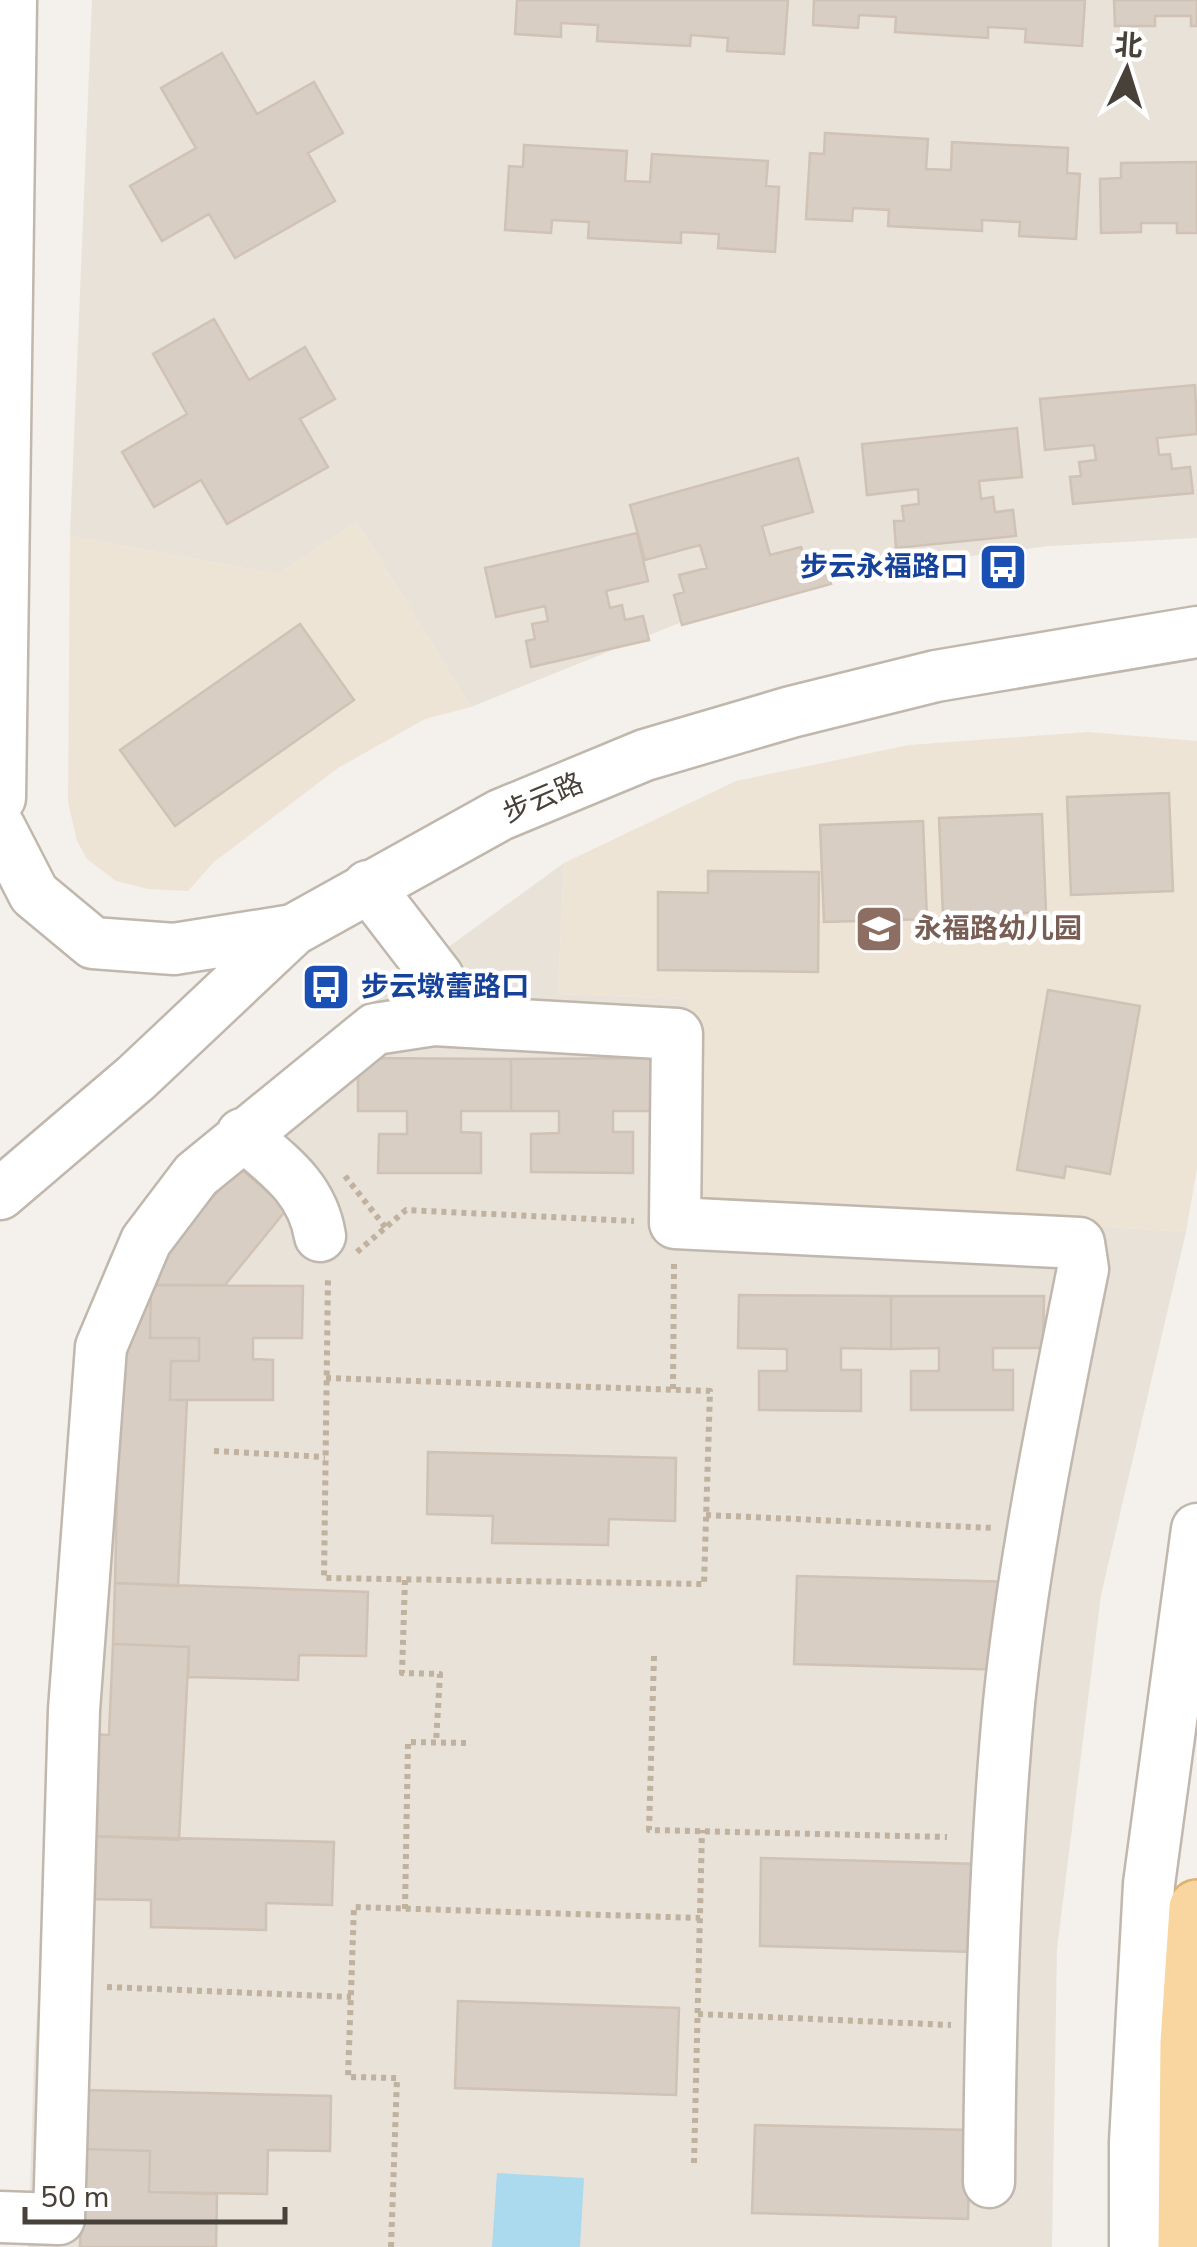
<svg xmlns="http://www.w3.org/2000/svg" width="1197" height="2247" font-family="'Nunito Sans','Noto Sans SC',sans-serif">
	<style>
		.residential { fill: #e8e2d9 }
		.education { fill: #ede4d6 }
		.water { fill: #abd9ed }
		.building { fill: #d9cec4; stroke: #d0c2b4; stroke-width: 2.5 }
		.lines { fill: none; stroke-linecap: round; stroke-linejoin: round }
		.minor-casing { stroke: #c0b7ad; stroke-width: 55 }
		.major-casing { stroke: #deb16f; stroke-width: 60 }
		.path { stroke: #c1b19f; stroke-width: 6; stroke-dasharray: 5 5; stroke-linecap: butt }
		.minor { stroke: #fff; stroke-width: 50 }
		.major { stroke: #f9d69f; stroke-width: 55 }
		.labels { text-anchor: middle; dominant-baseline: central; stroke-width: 9; stroke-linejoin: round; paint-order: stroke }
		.transit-label { font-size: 28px; font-weight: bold; fill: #164399; stroke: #fff; text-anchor: end }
		.street-label { font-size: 28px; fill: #484139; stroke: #fff }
		.education-label { font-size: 28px; font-weight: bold; fill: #785e54; stroke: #fff; text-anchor: start }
	</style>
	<rect width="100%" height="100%" fill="#f4f0eb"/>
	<path class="residential" d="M92 0H1197V538L1049 546 789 579 471 707 357 522 277 574 70 536Z
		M564 863 558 994 688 999 686 1201 1186 1232 1101 1595 1057 1949 1052 2247H28L34 2061 78 1374 88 1315 109 1256 135 1211 175 1163 337 1028Z"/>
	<path class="education" d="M357 522 471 707 425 719 338 768 214 862 188 891 148 889 116 881 87 859 77 841 68 802 70 536 277 574Z
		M1088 732 1197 741V1168L1186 1232 685 1201 688 999 558 994 564 863 736 781 909 745Z"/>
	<path class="water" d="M497 2173 584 2178 580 2247H492Z"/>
	<path class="building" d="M517 0H788L784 54 727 51 728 38 691 35 690 46 597 41 598 25 561 23V37L515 34Z
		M814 0H1085L1082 46 1025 42 1026 29 988 27V38L895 32 896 17 859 15 858 28 813 25Z
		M1114 0H1197V26H1191V16H1155V26H1115Z
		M222 53 257 114 314 82 343 133 308 153 335 201 235 258 209 214 162 241 130 186 196 148 161 88Z
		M825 133 928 139 926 169 951 170 952 142 1068 148 1067 173 1080 174 1076 239 1019 236 1020 222 982 220V231L888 226 889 210 853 208 852 221 806 219 810 153 824 154Z
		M524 145 627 151 625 181 650 182 652 154 768 161 766 186 779 187 775 252 718 248 719 234 681 232V243L588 238 589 222 552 220 551 233 505 230 509 166 523 167Z
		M1197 162V233H1177V223H1141V232L1101 233 1100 179 1121 178V163Z
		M214 319 249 380 305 347 335 399 300 419 328 467 227 524 201 480 154 507 122 452 187 414 153 354Z
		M1195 385 1197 434 1157 438 1159 455 1170 454 1172 469 1190 467 1193 493 1073 504 1070 477 1081 476 1079 462 1096 460 1094 445 1045 450 1040 399Z
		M1017 428 1022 477 979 481 981 499 993 497 995 512 1013 510 1016 536 896 548 894 521H904L902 506 919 504 918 489 867 495 862 444Z
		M798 458 813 512 762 526 770 555 801 547 804 556 822 551 831 584 682 625 674 595 684 592 679 575 707 568 700 545 645 560 630 505Z
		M637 533 648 581 606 591 610 608 622 605 625 620 643 616 649 640 531 667 526 641 535 639 532 624 548 621 545 606 496 617 485 568Z
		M300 624 354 700 175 826 120 750Z
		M1169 793 1173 891 1071 895 1067 797Z
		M1042 814 1046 912 943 916 939 818Z
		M923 821 927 919 824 922 820 825Z
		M708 871 819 872 818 972 658 970V892L708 893Z
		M1048 990 1140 1006 1110 1174 1066 1166 1064 1178 1017 1170Z
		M358 1058 511 1059V1111H461V1132L481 1133V1173H378L379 1134H407V1111H358Z
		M663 1058V1111H613V1132H633V1173L531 1172V1134L559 1133V1111H511V1059Z
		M240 1168 287 1209 225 1285H151L150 1338H199V1361H171L170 1400H187L178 1586 115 1583 120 1356 132 1305 179 1232Z
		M151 1285 303 1286 302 1338H253V1359L273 1360V1400H170L171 1361H199V1338H150Z
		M739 1295 891 1296V1349L841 1348V1370H861V1411L759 1410V1371H787V1349L738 1348Z
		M891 1296H1044L1043 1348H993V1370H1013V1410H911V1371H939V1348L891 1349Z
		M428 1452 676 1458 675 1521 609 1519 608 1545 492 1543 493 1516 427 1514Z
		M797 1576 1013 1582 1010 1670 794 1664Z
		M115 1583 368 1592 366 1656 299 1655 298 1680 188 1677 189 1647 113 1644Z
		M113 1644 189 1647 179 1840 87 1836 92 1734 109 1735Z
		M87 1836 334 1842 332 1905 266 1903V1930L151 1927V1900L85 1899Z
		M761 1858 978 1864 975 1952 760 1946Z
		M458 2001 679 2008 676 2095 455 2088Z
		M84 2090 331 2096 330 2151 268 2150 267 2194 149 2192 150 2151 83 2149Z
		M755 2125 970 2130 968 2219 752 2213Z
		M83 2149 150 2151 149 2192 217 2194 216 2247H80Z"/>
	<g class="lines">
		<g class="minor-casing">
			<path id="minor" d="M0 798 11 0
				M0 828 34 894 93 943 174 949 293 930
				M368 886 438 977 434 1020 677 1034 675 1223 1079 1243 1083 1269C1054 1413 1024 1557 1009 1703 994 1862 990 2023 989 2182
				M242 1134C278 1165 312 1187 320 1236
				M0 1194 136 1078 293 930 500 815 645 755 791 712 936 676 1197 632
				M0 2217 59 2219 74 1710 101 1347 146 1241 196 1175 375 1029 434 1020
				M1135 2247V2142L1149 1884 1197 1529"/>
		</g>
		<g class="major-casing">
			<path id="major" d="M1186 2247 1188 2043 1197 1908"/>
		</g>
		<path class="path" d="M345 1176 386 1228
			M357 1252 406 1210 634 1221
			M326 1378 710 1391 704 1584 324 1578 328 1278 329 1277
			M673 1389 674 1264
			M214 1451 325 1457
			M706 1515 994 1528
			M405 1580 402 1673 440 1674 436 1743
			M654 1656 649 1830 947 1837
			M405 1909 408 1742 466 1743
			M107 1987 351 1997
			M698 2014 951 2025
			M694 2163 702 1830
			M391 2247 397 2078 348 2077 354 1907 700 1918"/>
		<use href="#minor" class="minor"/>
		<use href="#major" class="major"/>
	</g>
	<defs>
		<g id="bus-square" transform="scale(2.5)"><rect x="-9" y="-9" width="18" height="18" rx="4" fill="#1a4fb4" stroke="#fff"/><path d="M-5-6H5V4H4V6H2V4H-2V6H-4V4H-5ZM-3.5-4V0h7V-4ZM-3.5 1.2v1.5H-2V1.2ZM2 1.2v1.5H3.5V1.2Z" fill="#fff"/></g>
		<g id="school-square" transform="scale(2.5)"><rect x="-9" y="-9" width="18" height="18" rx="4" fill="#8d6e63" stroke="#fff"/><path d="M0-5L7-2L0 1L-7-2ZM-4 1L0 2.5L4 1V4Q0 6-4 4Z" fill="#fff"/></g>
	</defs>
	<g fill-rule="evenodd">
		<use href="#bus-square" x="1003" y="567"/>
		<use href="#school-square" x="879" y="929"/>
		<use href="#bus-square" x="326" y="987"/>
	</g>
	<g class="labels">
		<g class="transit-label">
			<text x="968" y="567">步云永福路口</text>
			<text x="361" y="987" text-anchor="start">步云墩蕾路口</text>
		</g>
		<g class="street-label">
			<text transform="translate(543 798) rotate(-23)">步云路</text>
		</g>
		<g class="education-label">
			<text x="914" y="929">永福路幼儿园</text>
		</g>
	</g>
	<g transform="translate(1127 70) rotate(4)" stroke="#ffffff" stroke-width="8" paint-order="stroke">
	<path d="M0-8L18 38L0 25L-18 38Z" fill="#484139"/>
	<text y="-15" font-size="28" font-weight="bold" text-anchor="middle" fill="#484139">北</text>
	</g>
	<path d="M25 2207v15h260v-15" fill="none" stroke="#484139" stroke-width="5"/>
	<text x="40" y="2207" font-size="30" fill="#484139" stroke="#ffffff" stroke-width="8" paint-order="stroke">50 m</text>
</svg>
